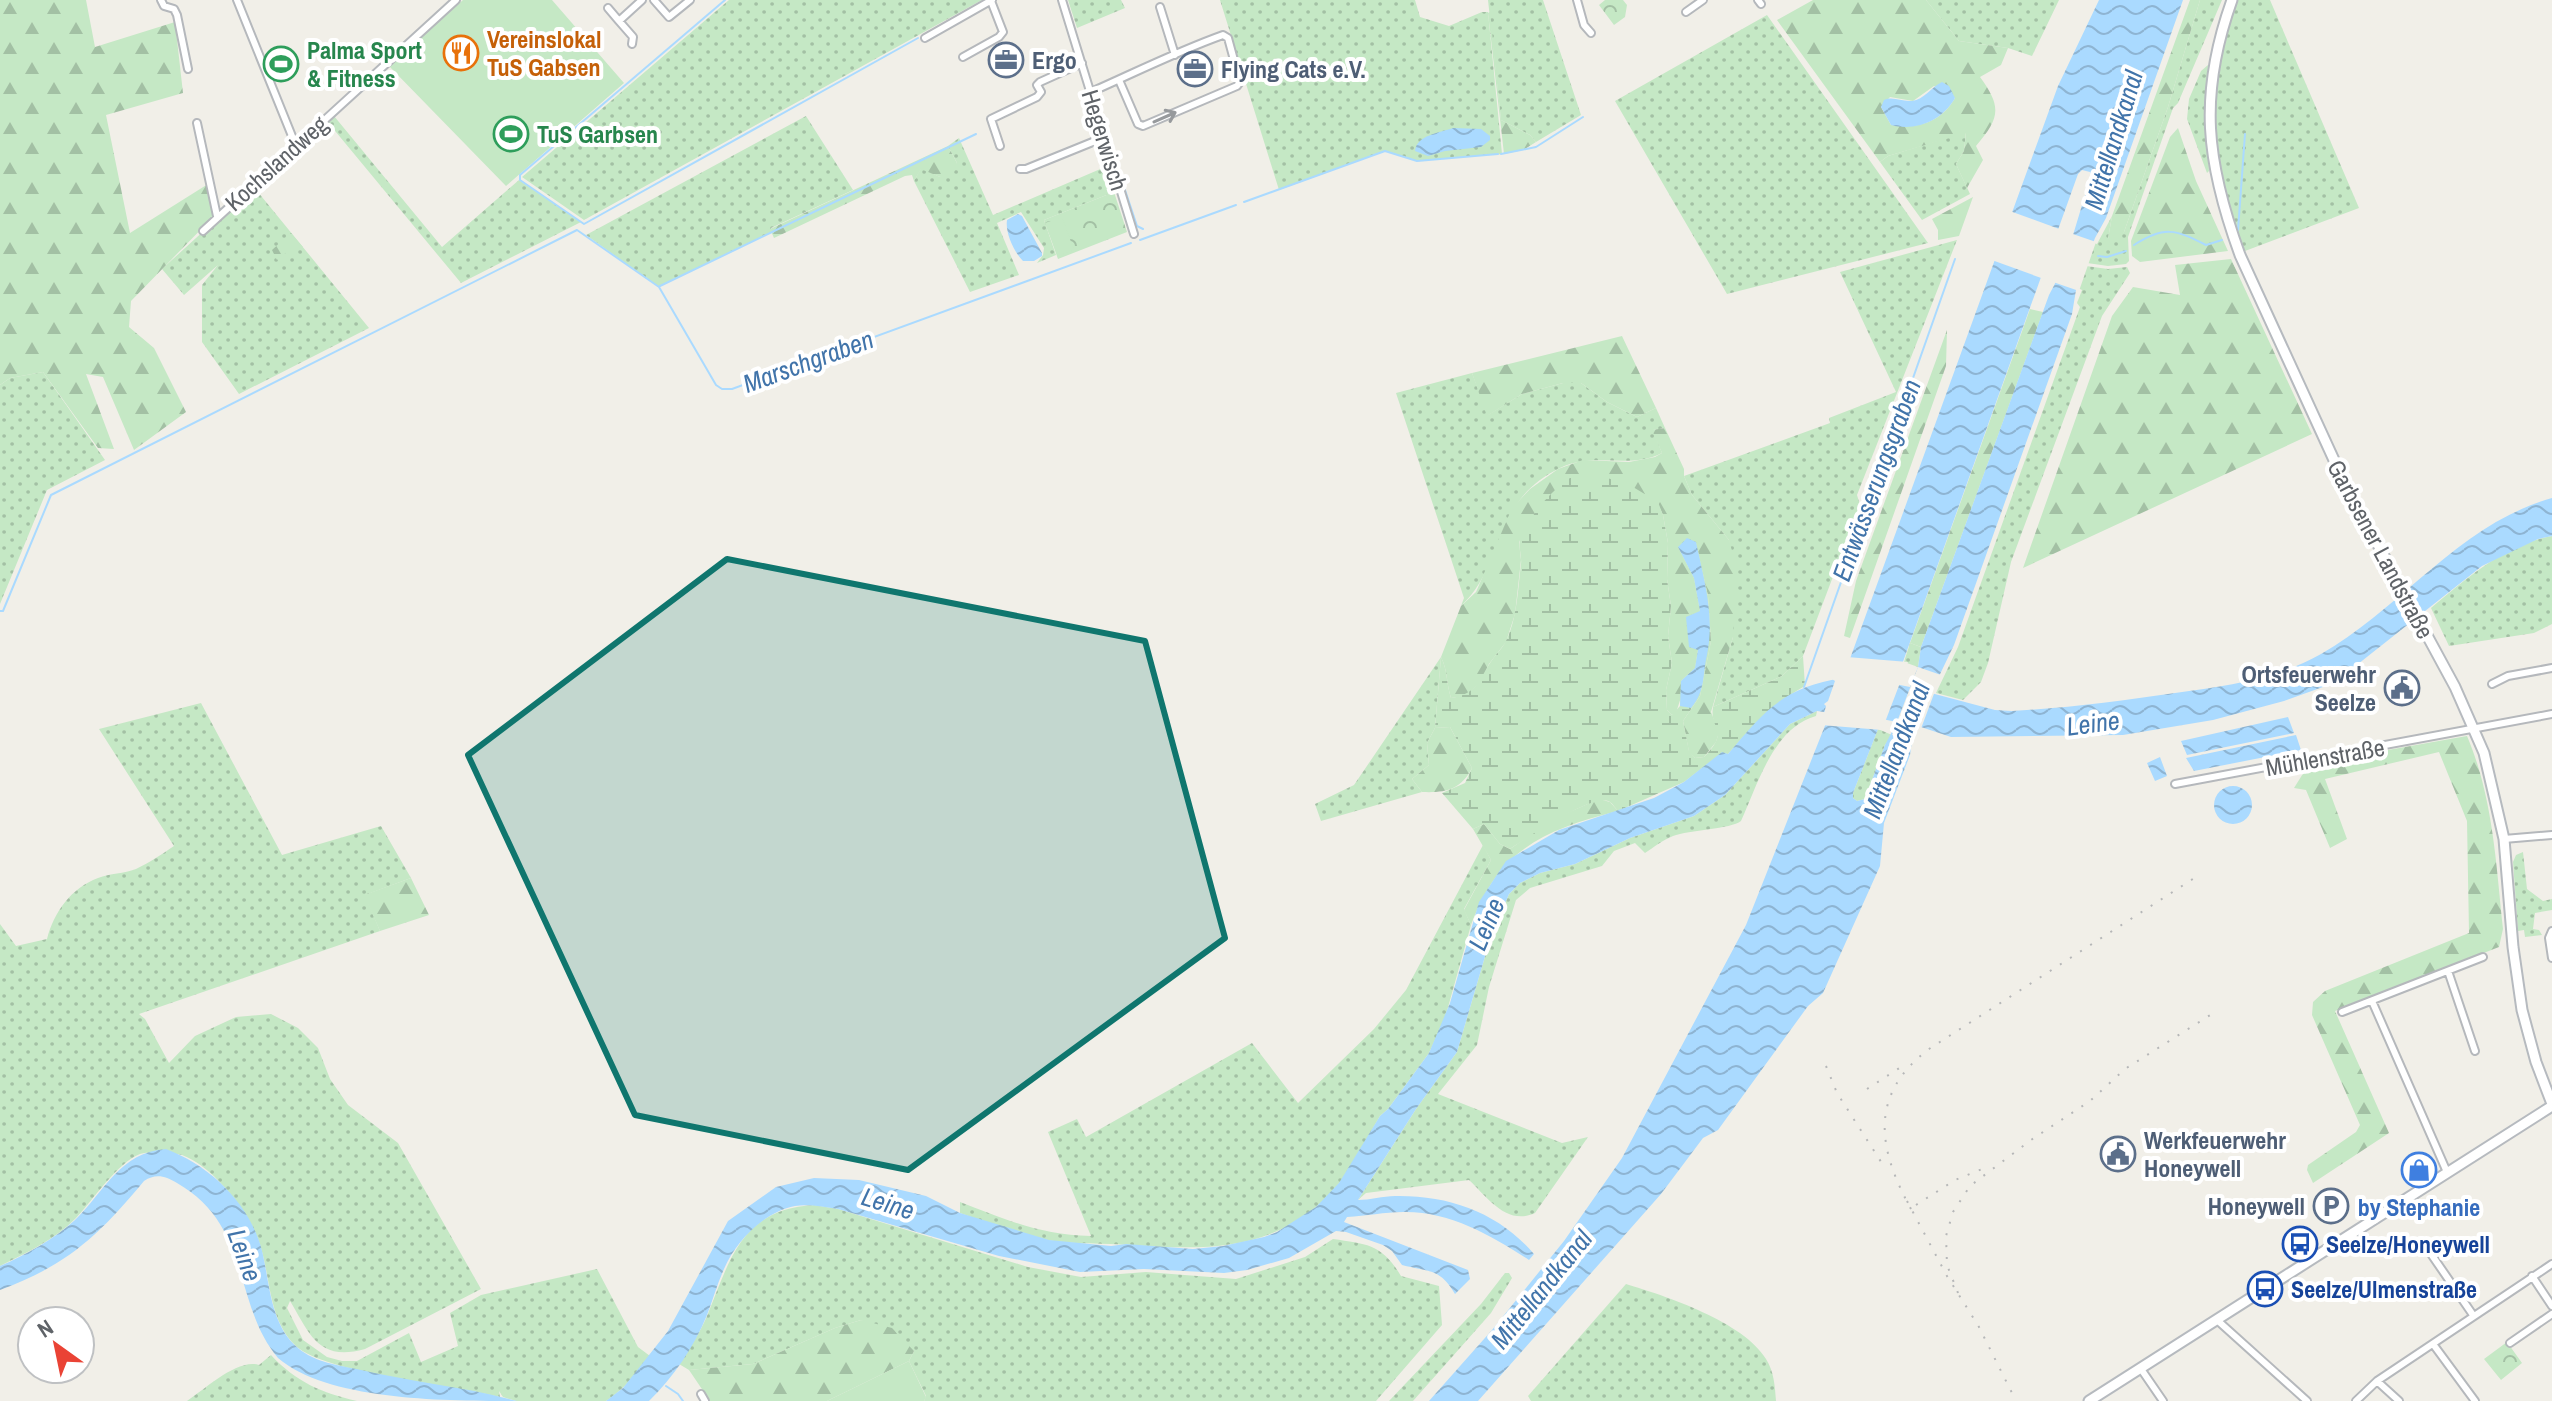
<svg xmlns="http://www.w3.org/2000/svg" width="2552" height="1401" font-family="'Archivo Narrow',sans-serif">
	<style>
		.grass { fill: url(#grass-dots) }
		.forest { fill: url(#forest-firs); fill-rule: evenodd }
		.wetland { fill: url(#wetland-marsh) }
		.park { fill: url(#park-crowns) }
		.pitch { fill: #c5e8c5 }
		.water { fill: url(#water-waves); fill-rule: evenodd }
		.pier { fill: #f1efe8 }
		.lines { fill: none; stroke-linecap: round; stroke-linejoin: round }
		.stream { stroke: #aadaff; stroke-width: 2 }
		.street-casing { stroke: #b5b8bc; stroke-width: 10 }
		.secondary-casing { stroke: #b6babf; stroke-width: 13 }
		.street { stroke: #fff; stroke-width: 6 }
		.secondary { stroke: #fff; stroke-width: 9 }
		.rail { stroke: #b6b7b8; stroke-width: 2; stroke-dasharray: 2 10; stroke-linecap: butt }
		.oneway { stroke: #979a9d }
		.marked { fill: #0f766e; fill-opacity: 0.2; stroke: #0f766e; stroke-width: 6; stroke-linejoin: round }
		.labels { text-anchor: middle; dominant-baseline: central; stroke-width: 8; stroke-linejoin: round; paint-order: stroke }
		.food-label { font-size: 24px; font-weight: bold; fill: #c56008; stroke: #fff; text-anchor: start }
		.leisure-label { font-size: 24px; font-weight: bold; fill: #27864d; stroke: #fff; text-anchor: start }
		.service-label { font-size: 24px; font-weight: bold; fill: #4e5e75; stroke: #fff; text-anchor: start }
		.street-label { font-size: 24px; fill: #5f6368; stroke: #fff }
		.shop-label { font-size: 24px; font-weight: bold; fill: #366cbe; stroke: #fff }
		.transit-label { font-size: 24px; font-weight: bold; fill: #164399; stroke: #fff; text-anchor: start }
		.water-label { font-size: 26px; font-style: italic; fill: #4174aa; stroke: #fff }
	</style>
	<defs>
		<pattern id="grass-dots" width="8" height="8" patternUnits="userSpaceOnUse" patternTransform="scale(2)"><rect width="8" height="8" fill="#c5e8c5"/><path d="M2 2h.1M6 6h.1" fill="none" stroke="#a3c0a4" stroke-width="1.8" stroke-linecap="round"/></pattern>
		<pattern id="forest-firs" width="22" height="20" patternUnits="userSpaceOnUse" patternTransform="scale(2)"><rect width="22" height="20" fill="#c5e8c5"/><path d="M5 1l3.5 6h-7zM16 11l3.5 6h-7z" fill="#a3c0a4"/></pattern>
		<pattern id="wetland-marsh" width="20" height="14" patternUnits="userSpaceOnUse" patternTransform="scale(2)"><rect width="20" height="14" fill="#c5e8c5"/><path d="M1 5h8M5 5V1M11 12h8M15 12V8" fill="none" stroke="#a3c0a4"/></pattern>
		<pattern id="park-crowns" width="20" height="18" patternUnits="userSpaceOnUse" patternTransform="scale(2)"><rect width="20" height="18" fill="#c5e8c5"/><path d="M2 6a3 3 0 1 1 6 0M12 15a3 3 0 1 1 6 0" fill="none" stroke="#a3c0a4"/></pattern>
		<pattern id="water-waves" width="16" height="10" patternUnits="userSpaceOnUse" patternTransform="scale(2)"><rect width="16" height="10" fill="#aadaff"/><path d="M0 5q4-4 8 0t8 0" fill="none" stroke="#8eb4d2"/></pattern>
	</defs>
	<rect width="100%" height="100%" fill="#f1efe8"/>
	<path class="grass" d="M729 0H982L584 220 522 177Z
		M1068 0H1121L1125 8 1077 28Z
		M1220 0H1415L1420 17 1449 26 1482 12H1488L1502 154 1417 161 1385 151 1279 190Z
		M1488 0H1543L1581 115 1536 142 1530 135 1501 120Z
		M1926 0H2059L2032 56 2008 48 1959 41Z
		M2200 0H2222L2178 103 2173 108 2128 237 2129 261 2126 264 2108 266 2087 263 2094 243 2097 244 2112 216 2108 239 2124 232 2168 107Z
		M2236 0H2270L2359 208 2245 251C2232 240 2230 215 2226 199 2222 180 2215 159 2214 139 2211 90 2222 47 2236 0Z
		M1767 15 1928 243 1727 294 1615 101Z
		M2208 65 2206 110 2209 171 2207 173 2187 119 2189 99 2201 71Z
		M334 116 442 247 519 180 581 222 461 283 326 120Z
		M806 116 853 190 771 228 772 232 659 287 586 235Z
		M1966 132 1964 151 1956 164 1970 194 1922 220 1880 162 1888 156Z
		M959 138 993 215 1105 167 1114 192 1044 220 1056 255 1037 263 1043 255 1044 248 1021 212 997 223 1019 275 970 292 914 181 921 168 940 177 957 163 948 146Z
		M253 186 369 328 239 394 202 342V285L218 265 184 295 162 269Z
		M1957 240 1857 495 1860 505 1803 656 1782 676 1713 707 1733 637 1729 540 1692 495 1684 476 1830 423 1829 418 1896 392 1840 272Z
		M2086 266 2108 269 2127 267 2130 273 2102 316 2011 562 1988 663 1981 682 1963 700 1936 693 1958 647 2080 307 2077 303 2082 290 2078 288Z
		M43 372 105 460 47 490 0 604V385L10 378Z
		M1472 373 1488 415 1522 394 1563 383H1581L1607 402 1637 417 1656 408 1665 428 1653 430 1662 453C1629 470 1595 451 1560 468 1491 501 1506 564 1461 606L1464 598 1396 393Z
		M2552 536V624L2534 633 2449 646 2431 608C2467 578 2504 545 2552 536Z
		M1910 643 1921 647 1918 667 1904 662Z
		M1441 657 1435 728 1427 743 1429 765 1412 779 1422 792 1321 821 1315 804 1354 785Z
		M201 703 282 855 381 826 411 878 365 895 380 931 139 1014 145 1019 169 1063 195 1036 236 1017 271 1014 298 1028 318 1048 330 1079 348 1105 398 1143 481 1289 365 1349C318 1362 310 1334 290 1301L287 1308 303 1340 327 1357 342 1361H357L409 1333 421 1362 458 1346 450 1313 481 1295 597 1269 638 1347 650 1356C637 1372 624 1390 606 1401H516L503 1397 499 1391 500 1397C454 1386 325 1373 296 1346 268 1320 271 1278 260 1245 251 1214 213 1166 182 1155 175 1153 166 1154 158 1153 153 1153 145 1152 140 1154 117 1163 94 1199 76 1218 56 1239 26 1253 0 1266V924L16 946 47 939C54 912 71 888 98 878 110 873 124 874 136 869 149 863 162 854 174 846L99 729Z
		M1817 711 1816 716C1773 728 1758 784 1741 821 1731 829 1689 830 1673 836 1663 840 1654 847 1645 853L1635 843 1614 851 1602 866 1530 888 1516 900 1489 987 1477 1045 1438 1094 1562 1143 1588 1137 1535 1213C1507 1226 1488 1198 1469 1180L1366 1193 1358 1200 1416 1109 1457 1052 1491 936 1509 894 1520 883 1540 873 1575 864 1630 838 1694 816 1725 795 1790 724Z
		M1878 729 1892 735 1885 745 1865 799 1857 801 1853 798V793Z
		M1483 845 1491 860 1464 909 1471 925 1445 1018 1429 1053 1388 1109 1380 1116C1364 1143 1349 1176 1326 1198 1269 1252 1206 1250 1132 1245 1104 1243 1075 1245 1047 1240 1017 1234 988 1223 960 1213V1202C1007 1220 1040 1235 1091 1236L1048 1132 1077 1119 1086 1137 1252 1043 1298 1103 1374 1029 1406 990Z
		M2523 852 2527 889 2543 901 2552 899V910L2535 913 2533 929 2539 930 2542 935 2525 937 2524 930 2518 931 2513 862 2516 855Z
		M814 1205 838 1209 1028 1267 1081 1277 1146 1272 1236 1279 1305 1257 1333 1239C1367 1244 1382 1244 1401 1276L1439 1286 1442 1325 1376 1401H924L926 1396 909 1361 914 1351 861 1320 835 1328 753 1364 689 1370 679 1364C689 1349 700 1333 707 1316 730 1260 741 1209 814 1205Z
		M1505 1273H1509L1512 1278 1491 1313 1413 1401H1389L1481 1304Z
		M1626 1284C1666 1296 1744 1322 1766 1359 1774 1371 1775 1387 1776 1401H1531L1528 1396Z
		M271 1355C296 1382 322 1393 357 1401H187C205 1389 238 1358 259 1365Z"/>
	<path class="forest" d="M0 0H86L95 47 175 22 183 93 106 115 130 233 208 184 214 216 131 301 129 327 154 348 186 412 134 450 103 377 86 374 114 449 98 448 43 372 10 378 0 385Z
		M1813 0H1926L1959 41 2008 48 2001 65 1980 77C2002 107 2000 118 1976 146L1983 160 1967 188 1956 164 1964 151 1966 133 1888 156 1880 162 1777 20ZM1934 86 1955 98C1941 122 1919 129 1891 125L1881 107 1890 97 1913 101Z
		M2190 0H2200L2168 107 2124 232 2117 240 2110 242 2108 239 2112 216Z
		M1490 12 1501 120 1530 135 1536 142 1523 150 1504 154 1488 13Z
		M2178 128 2196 181 2228 251 2140 262 2132 256 2131 241 2170 137Z
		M948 146 957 163 953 175 940 177 921 169 914 181 912 175 905 176 774 238 770 229Z
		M1973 197 1959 236 1938 240V230L1932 219Z
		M291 233 303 247 292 248 277 260 272 250Z
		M2231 259 2312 434 2023 568 2112 316 2133 287 2180 295 2175 265Z
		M2030 309 2043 312 1921 647 1910 643Z
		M1947 330 1946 366 1850 638 1844 636 1856 581Z
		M1622 336 1656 408 1637 417 1607 402 1581 383H1563L1522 394 1487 416 1472 373Z
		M1665 428 1684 469V476L1692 495 1729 540 1737 569 1733 637 1711 712 1719 732 1716 742 1704 757 1695 758 1689 752 1683 721 1700 696 1711 641 1708 596 1696 543 1678 547 1694 578 1700 611 1698 650 1695 668 1681 681 1682 694 1676 713 1672 715 1667 710 1666 690 1672 663 1668 636 1671 606 1667 579 1668 543 1663 515 1657 502 1527 529 1519 542 1521 560 1515 614 1506 642 1489 664 1481 681 1466 696 1451 698C1446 683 1448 671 1441 657L1461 606 1476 592 1512 508 1530 489 1558 469 1583 460 1629 462 1655 457 1662 453 1652 430Z
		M1450 727 1472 768C1461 790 1445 793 1422 792L1412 779 1429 765 1427 743 1435 728Z
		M2467 736C2493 797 2496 863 2503 929L2499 947 2335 1011 2389 1133 2313 1183 2307 1170 2308 1165 2356 1132 2360 1125 2312 1015 2313 1002 2325 991 2469 933 2467 821 2439 752 2325 779 2347 839 2330 848 2306 790 2294 788 2309 764Z
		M1599 799 1610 802 1618 811C1544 830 1499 849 1471 925L1464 910 1491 860 1473 829 1484 824 1500 844 1510 849 1551 820Z
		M411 878 429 915 380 931 364 895Z
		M861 1320 892 1328 914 1351 909 1361 827 1401H710L689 1370 753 1364 835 1328Z"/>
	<path class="wetland" d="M1576 474 1599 475 1633 487 1658 502 1663 515 1668 543 1667 579 1671 606 1668 636 1672 663 1666 690 1667 710 1672 715 1680 706 1681 681 1695 668 1698 650 1689 647 1686 617 1700 611 1694 578 1678 547 1687 538 1696 542 1708 596 1711 641 1700 696 1683 721 1689 751 1695 758 1704 757C1731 729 1709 730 1713 707L1782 676 1803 656 1805 686C1771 705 1753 725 1728 754L1722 753 1684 782 1618 811C1615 808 1613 804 1610 802 1593 792 1526 839 1510 849L1500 844 1484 824 1473 829 1442 793 1465 783 1472 768 1450 727 1435 728 1441 657C1448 671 1446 683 1451 698 1476 694 1478 682 1490 663 1494 656 1501 650 1505 643 1517 621 1518 588 1521 564 1522 556 1518 547 1520 539 1531 513 1553 488 1576 474Z"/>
	<path class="park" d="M1605 0H1623L1627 5 1625 17 1614 25 1599 5Z
		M1114 192 1127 232 1058 259 1044 220Z
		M2507 1342 2522 1363 2501 1380 2484 1359Z"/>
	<path class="pitch" d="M463 0H552L624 83 506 186 389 66Z
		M1062 217 1074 250 1058 256 1045 223Z
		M909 1361 926 1397 924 1401H827Z"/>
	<path class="water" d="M2099 0H2183L2106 218 2095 238 2076 290 2072 314 1954 645 1931 693 1995 710 2012 711C2066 708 2121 701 2175 693 2225 686 2277 679 2321 654 2402 608 2459 524 2552 498V536L2538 539 2482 566 2334 683 2284 701 2213 720 2123 735 1951 737 1918 726 1912 741 1910 755 1884 823 1880 866 1823 993 1808 1006 1718 1130 1703 1138 1661 1194 1478 1401H1429L1492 1330 1564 1241 1622 1158 1746 925 1830 713 1817 711 1790 724 1725 795 1694 816 1630 838 1575 864 1540 873 1520 883 1509 894 1491 936 1457 1052 1416 1109 1358 1200C1370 1200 1383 1196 1395 1196 1450 1195 1499 1213 1534 1254L1529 1260C1492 1236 1450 1211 1403 1212 1385 1212 1366 1216 1347 1217L1344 1222 1468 1270 1470 1279 1455 1294C1440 1268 1429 1272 1402 1265L1392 1251 1383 1245 1346 1232 1336 1231 1289 1258 1247 1270 1224 1273 1144 1269 1080 1272 999 1256 838 1209C824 1207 809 1204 795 1206 764 1212 736 1241 724 1269 717 1284 713 1300 707 1315 694 1347 673 1378 649 1401H606L623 1388 668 1331 728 1221 776 1187 814 1178 859 1180 926 1196 960 1213 1049 1240 1111 1246 1126 1244 1193 1249 1223 1246 1264 1237 1277 1232 1316 1207 1339 1183 1380 1116 1388 1109 1429 1053 1450 1003 1479 902 1506 861 1559 830 1654 798 1684 782 1722 752 1728 754C1765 710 1784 687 1843 678L2058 86ZM2082 170 2090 172 2091 178C2077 216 2069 260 2049 295L1921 647 1918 667 1910 687 1895 684 2078 174ZM1882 719 1897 722 1885 745 1865 799 1857 801 1853 798V793Z
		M1942 82 1949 86 1955 98C1943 120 1916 132 1891 125L1881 107 1884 100C1894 96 1901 102 1912 101 1924 100 1931 87 1942 82Z
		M1453 128 1481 129 1490 136V140L1481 147 1445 151 1428 156 1415 151C1417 135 1439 133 1453 128Z
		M1018 214 1022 216 1042 253V256L1034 261H1023C1014 252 1005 233 1007 220Z
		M1687 538 1696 542C1704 580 1715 616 1707 655 1702 676 1706 690 1691 708L1680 706 1681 681 1695 668 1698 650 1689 647 1686 617 1700 611 1694 578 1678 547Z
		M2288 717 2294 733 2187 755 2181 741Z
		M2296 735 2301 750 2194 771 2186 758Z
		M2160 757 2167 776 2155 781 2147 763Z
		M2214 805a19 19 0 1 1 38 0a19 19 0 1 1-38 0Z
		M166 1149C209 1165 248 1202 261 1247 270 1280 269 1324 298 1348 316 1363 338 1365 361 1370 412 1382 466 1387 517 1401 447 1401 328 1401 278 1358 232 1303 252 1226 177 1183 165 1176 156 1173 144 1181 99 1235 68 1265 0 1290V1266C26 1255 54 1239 75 1220 105 1191 120 1152 166 1149Z"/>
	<path class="pier" d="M2007 210 2062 230 2044 279 1989 259Z
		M2070 233 2096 242 2079 291 2053 282Z
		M1847 657 1908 662 1882 730 1821 725 1826 706 1824 704 1828 701 1835 681 1832 679 1840 675Z
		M1918 667 1941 675 1916 742 1892 735Z"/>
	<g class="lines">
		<path class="stream" d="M725 0 520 175V180L584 224 918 38
			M1501 154 1536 147 1583 117
			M1116 163 1137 226 1143 229
			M1244 202 1385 151 1417 161 1498 154
			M2238 230 2245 134
			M1140 240 1236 205
			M2134 245C2164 226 2175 229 2206 245L2222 240
			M2098 256 2107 257 2126 251
			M660 286 976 134
			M0 611H3L51 495 577 230 659 287 716 385 722 389H732L1131 243
			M1804 687 1955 259
			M666 1386 678 1394 683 1401"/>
		<g class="street-casing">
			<path id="street" d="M161 0 164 6 174 9 177 15 188 69
				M237 0 296 146
				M654 0 669 17 690 0
				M1062 0 1134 234
				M1577 0 1584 25 1591 33
				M1758 0 1761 4
				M1160 7 1175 55
				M608 8 619 21
				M1686 12 1703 0
				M925 38 992 0
				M632 44 633 37 619 21 642 0
				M963 57 999 37 1003 32 991 1
				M1091 92C1134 73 1178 51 1223 35L1228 38 1240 82 1237 86 1143 126 1138 124 1119 80
				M197 123 217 216
				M1000 146 991 119 1037 97 1041 92 1037 85 1040 82 1082 63
				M1020 169H1026L1105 137
				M203 231 456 0
				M2492 684 2508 676 2552 668
				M2175 784 2552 714
				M2504 839 2552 835
				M2552 931 2549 938 2552 958
				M2448 971 2475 1051
				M2372 1001 2447 1172
				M2342 1012 2483 957
				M2429 1251 2473 1315
				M2532 1276 2552 1306
				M2217 1320 2307 1401
				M2510 1343 2552 1314
				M2433 1344 2475 1401
				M2141 1369 2163 1401
				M2377 1381 2399 1401
				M701 1394 705 1401
				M2356 1401 2377 1381 2552 1264"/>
		</g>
		<g class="secondary-casing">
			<path id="secondary" d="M2232 0C2198 95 2206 162 2240 255L2345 484 2455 687 2484 753 2504 839 2513 947 2522 1010 2536 1062 2552 1104
				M2089 1401 2552 1106"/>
		</g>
		<use href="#street" class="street"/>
		<use href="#secondary" class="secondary"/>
		<path class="rail" d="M1826 1066 1837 1093 1885 1168
			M1867 1089 1904 1065
			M1907 1201 1947 1276 1979 1327 2016 1401
			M1916 1205 1955 1180 1982 1169
			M1911 1209C1878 1149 1868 1095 1929 1049L2199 875
			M1958 1293 1947 1265 1946 1236 1953 1212 1970 1186 2031 1140 2090 1101 2125 1069 2215 1012"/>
	</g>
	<defs><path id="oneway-shaft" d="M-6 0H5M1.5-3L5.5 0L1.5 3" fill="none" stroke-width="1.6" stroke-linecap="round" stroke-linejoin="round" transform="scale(2)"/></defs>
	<use class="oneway" href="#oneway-shaft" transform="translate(1165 117) rotate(-24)"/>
	<path class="marked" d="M727 559 1145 641 1225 938 908 1170 635 1115 468 755Z"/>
	<defs>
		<g id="restaurant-ring" transform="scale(1.8)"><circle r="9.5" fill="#fff" stroke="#e8710a" stroke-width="1.5"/><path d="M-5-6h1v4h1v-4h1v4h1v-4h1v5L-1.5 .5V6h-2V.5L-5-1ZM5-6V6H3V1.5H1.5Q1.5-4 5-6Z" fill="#e8710a"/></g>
		<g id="office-ring" transform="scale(1.8)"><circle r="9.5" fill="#fff" stroke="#5c6f8a" stroke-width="1.5"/><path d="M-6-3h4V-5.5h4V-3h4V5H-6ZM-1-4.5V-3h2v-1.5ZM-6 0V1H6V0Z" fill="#5c6f8a"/></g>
		<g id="stadium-ring" transform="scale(1.8)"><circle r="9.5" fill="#fff" stroke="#2e9e5b" stroke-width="1.5"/><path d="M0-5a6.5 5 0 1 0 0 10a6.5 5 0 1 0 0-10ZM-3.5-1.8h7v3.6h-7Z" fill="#2e9e5b"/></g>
		<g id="civic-ring" transform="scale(1.8)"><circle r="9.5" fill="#fff" stroke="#5c6f8a" stroke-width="1.5"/><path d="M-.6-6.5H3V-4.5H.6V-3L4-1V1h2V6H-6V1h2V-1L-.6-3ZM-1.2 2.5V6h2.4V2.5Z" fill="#5c6f8a"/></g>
		<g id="shop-ring" transform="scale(1.8)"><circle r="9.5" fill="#fff" stroke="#3f7fe0" stroke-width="1.5"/><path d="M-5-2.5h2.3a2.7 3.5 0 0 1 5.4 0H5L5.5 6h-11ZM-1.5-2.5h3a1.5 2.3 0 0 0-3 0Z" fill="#3f7fe0"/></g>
		<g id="parking-ring" transform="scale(1.8)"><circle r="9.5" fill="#fff" stroke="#5c6f8a" stroke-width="1.5"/><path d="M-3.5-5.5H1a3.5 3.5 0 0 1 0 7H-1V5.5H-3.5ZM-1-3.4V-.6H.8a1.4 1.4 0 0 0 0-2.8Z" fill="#5c6f8a"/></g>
		<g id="bus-ring" transform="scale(1.8)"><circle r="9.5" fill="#fff" stroke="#1a4fb4" stroke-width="1.5"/><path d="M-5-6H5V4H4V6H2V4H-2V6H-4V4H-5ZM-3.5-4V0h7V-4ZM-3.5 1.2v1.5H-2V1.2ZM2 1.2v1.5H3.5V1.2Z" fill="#1a4fb4"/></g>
	</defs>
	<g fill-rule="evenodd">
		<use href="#restaurant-ring" x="461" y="53"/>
		<use href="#office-ring" x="1006" y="60"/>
		<use href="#stadium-ring" x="281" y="64"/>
		<use href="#office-ring" x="1195" y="69"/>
		<use href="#stadium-ring" x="511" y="134"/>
		<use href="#civic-ring" x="2402" y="688"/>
		<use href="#civic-ring" x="2118" y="1154"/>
		<use href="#shop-ring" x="2419" y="1170"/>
		<use href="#parking-ring" x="2331" y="1206"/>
		<use href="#bus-ring" x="2300" y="1244"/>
		<use href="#bus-ring" x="2265" y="1289"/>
	</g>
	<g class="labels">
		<g class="food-label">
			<text x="487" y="39">Vereinslokal<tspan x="487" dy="28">TuS Gabsen</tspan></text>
		</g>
		<g class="leisure-label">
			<text x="307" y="50">Palma Sport<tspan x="307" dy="28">&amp; Fitness</tspan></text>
			<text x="537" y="134">TuS Garbsen</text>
		</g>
		<g class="service-label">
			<text x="1032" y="60">Ergo</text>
			<text x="1221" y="69">Flying Cats e.V.</text>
			<text x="2376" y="674" text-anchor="end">Ortsfeuerwehr<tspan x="2376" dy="28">Seelze</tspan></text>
			<text x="2144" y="1140">Werkfeuerwehr<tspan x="2144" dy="28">Honeywell</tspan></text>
			<text x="2305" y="1206" text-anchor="end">Honeywell</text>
		</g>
		<g class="street-label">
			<text transform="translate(1105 140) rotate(73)">Hegerwisch</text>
			<text transform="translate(276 163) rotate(-42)">Kochslandweg</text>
			<text transform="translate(2381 549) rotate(62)">Garbsener Landstraße</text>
			<text transform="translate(2325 757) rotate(-10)">Mühlenstraße</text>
		</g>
		<g class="shop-label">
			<text x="2419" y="1207">by Stephanie</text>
		</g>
		<g class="transit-label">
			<text x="2326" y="1244">Seelze/Honeywell</text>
			<text x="2291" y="1289">Seelze/Ulmenstraße</text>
		</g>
		<g class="water-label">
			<text transform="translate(2113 140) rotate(-73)">Mittellandkanal</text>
			<text transform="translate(808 361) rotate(-20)">Marschgraben</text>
			<text transform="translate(1876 480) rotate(-70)">Entwässerungsgraben</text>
			<text transform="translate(2093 723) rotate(-7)">Leine</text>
			<text transform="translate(1896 750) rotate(-69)">Mittellandkanal</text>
			<text transform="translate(1486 924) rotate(-67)">Leine</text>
			<text transform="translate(888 1203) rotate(17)">Leine</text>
			<text transform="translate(245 1255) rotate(70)">Leine</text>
			<text transform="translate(1541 1289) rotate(-51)">Mittellandkanal</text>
		</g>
	</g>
	<g transform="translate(56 1345) rotate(327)"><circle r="38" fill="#ffffff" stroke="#bfc1c3" stroke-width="2"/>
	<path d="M0-6L14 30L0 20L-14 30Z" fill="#ea4335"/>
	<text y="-12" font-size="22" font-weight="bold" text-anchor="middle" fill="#5f6368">N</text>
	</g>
</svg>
